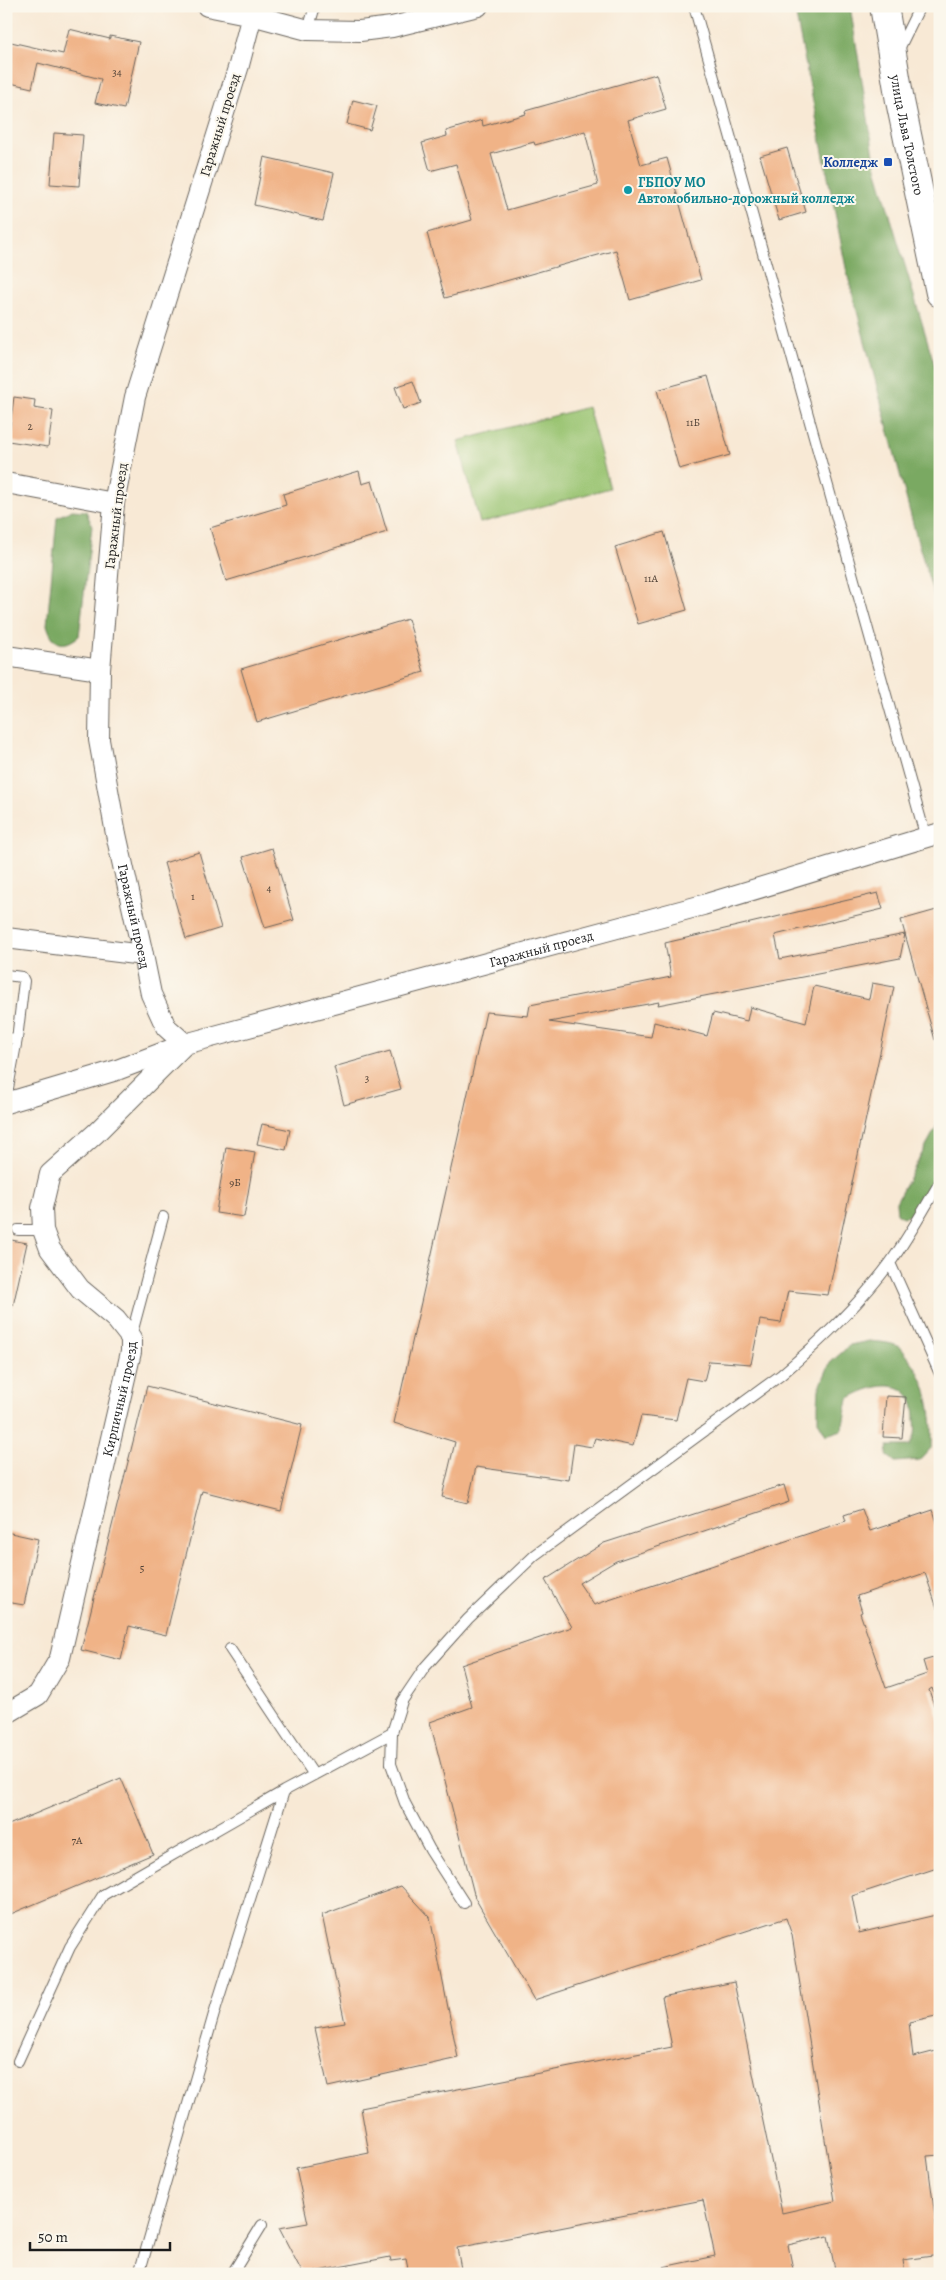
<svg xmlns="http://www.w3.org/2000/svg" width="946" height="2280" font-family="Alegreya,serif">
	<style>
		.green { fill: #98c370; stroke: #5a7046 }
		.forest { fill: #7aa962; stroke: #4b623f }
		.building { fill: #f0b387; fill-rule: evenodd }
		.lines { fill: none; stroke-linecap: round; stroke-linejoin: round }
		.service-casing { stroke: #69645d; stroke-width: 12 }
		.minor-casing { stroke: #69645d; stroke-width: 22 }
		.trunk-casing { stroke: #69645d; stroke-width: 30 }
		.service { stroke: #fff; stroke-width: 10 }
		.minor { stroke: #fff; stroke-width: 20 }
		.trunk { stroke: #fff; stroke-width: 28 }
		.transit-dot { fill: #1a4fb4; stroke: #fbf7ec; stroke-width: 2 }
		.culture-dot { fill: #0f9aa8; stroke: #fbf7ec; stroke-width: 2 }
		.labels { text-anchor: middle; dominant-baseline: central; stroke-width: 4; stroke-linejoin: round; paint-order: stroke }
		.number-label { font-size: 11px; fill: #514237 }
		.street-label { font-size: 14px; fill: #1c1c1c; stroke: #fbf7ec }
		.transit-label { font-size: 14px; font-weight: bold; fill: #164399; stroke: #fbf7ec; text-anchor: end }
		.culture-label { font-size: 14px; font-weight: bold; fill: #0d838f; stroke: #fbf7ec; text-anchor: start }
	</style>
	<rect width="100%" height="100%" fill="#fbf7ec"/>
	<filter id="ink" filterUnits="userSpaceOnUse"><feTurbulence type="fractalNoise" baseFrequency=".02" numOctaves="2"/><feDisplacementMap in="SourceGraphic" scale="10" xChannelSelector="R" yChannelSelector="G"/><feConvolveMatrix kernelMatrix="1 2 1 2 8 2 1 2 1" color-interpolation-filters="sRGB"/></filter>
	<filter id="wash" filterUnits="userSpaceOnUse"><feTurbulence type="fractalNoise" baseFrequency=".0096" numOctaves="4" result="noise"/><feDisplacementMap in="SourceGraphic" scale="20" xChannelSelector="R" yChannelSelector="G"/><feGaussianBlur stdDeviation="1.12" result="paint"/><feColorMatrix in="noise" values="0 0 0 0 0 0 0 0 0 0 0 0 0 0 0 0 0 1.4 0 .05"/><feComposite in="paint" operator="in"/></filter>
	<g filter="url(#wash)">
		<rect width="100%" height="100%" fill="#f8e9d5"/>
		<path class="green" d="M588 407 610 488 480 523 458 441Z"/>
		<path class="forest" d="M794 6H850L876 168 940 383V616L917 539 847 273Z
			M72 510 86 511 92 526 79 636C63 649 53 645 47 625L57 517Z
			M940 1120V1163L915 1214 903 1217 897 1213 896 1202Z
			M869 1341C878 1342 891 1342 899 1347 903 1349 906 1355 909 1358 929 1383 933 1416 932 1447L920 1460 895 1462 887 1455 888 1446H910C916 1437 916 1431 915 1420 915 1375 876 1382 848 1399L842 1430 826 1435 818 1421V1405L819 1389 830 1363 850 1345Z"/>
		<g id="blocks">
			<path class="building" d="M69 29 110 39V36L139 42 124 109 95 103 101 79 38 63 32 88 6 82V62L11 42 63 54Z
				M656 74 666 109 628 120 641 165 667 158 701 280 630 300 616 250 445 298 427 233 472 220 456 164 430 171 422 143 447 136 446 131 482 120 483 126 526 114 525 111ZM585 131 598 185 507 210 491 154 534 142 535 145Z
				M353 100 377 106 370 130 347 124Z
				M54 133 83 135 79 186 50 184Z
				M787 148 806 212 779 220 760 156Z
				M264 157 334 173 323 221 254 205Z
				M708 376 730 455 679 469 657 390Z
				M413 381 421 403 403 409 395 387Z
				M14 397 35 400 34 408 53 411 48 447 8 441Z
				M359 471 362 484 372 481 387 532 226 581 210 528 286 505 283 494Z
				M664 532 687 610 638 624 615 547Z
				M408 619 424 672 257 722 241 669Z
				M272 848 294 920 265 928 243 857Z
				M199 852 221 928 186 939 164 863Z
				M878 893 883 909 775 935 780 959 905 934 900 958 658 1005 659 1002 549 1022 651 1037 654 1022 707 1036 713 1013 747 1021 750 1007 806 1023 814 986 869 999 872 983 894 987 828 1295 788 1291 781 1323 760 1320 751 1364 709 1361 704 1381 686 1378 676 1420 641 1416 633 1446 595 1438 592 1447 574 1444 569 1480 476 1467 468 1503 442 1497 455 1442 394 1423 486 1012 528 1016 530 1005 671 977 665 943Z
				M940 909V1039L935 1040 901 920Z
				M390 1051 401 1089 344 1105 334 1067Z
				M262 1124 290 1130 286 1150 257 1144Z
				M226 1147 255 1152 244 1217 216 1213Z
				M6 1239 27 1243 13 1306H6Z
				M147 1386 302 1425 281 1511 202 1491 166 1635 129 1626 121 1660 81 1650Z
				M886 1396 906 1397 902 1438 883 1437Z
				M784 1485 789 1502 616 1561 579 1583 594 1605 846 1521 844 1515 862 1509 870 1531 933 1510 940 1532V1608H937L925 1573 857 1596 862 1612 860 1613 886 1688 927 1674 923 1661 940 1656V1703H937L932 1688 929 1690 940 1723V1867L852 1896 859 1933 940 1914V2015L909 2022 913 2057 940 2050V2155L927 2156 940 2255 903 2260 905 2274H836L828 2236 788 2245 794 2274H664L663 2267 715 2256 703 2200 457 2248 462 2274H409L406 2259 391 2261 390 2257 303 2274 279 2228 308 2223 296 2168 369 2153 361 2108 672 2047 662 1997 734 1982 782 2213 835 2201 792 1935 786 1918 534 2000 475 1898 430 1722 472 1707 461 1665 572 1627 545 1580 604 1543Z
				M6 1532 38 1539 24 1605 6 1602Z
				M121 1778 153 1854 6 1916V1826Z
				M401 1886 430 1917 458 2058 328 2087 315 2028 345 2023 322 1915Z"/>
		</g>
	</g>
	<g filter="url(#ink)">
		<use href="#blocks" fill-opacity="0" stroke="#69645d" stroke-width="1"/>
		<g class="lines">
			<g class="service-casing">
				<path id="service" d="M694 6 926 838
					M308 30 315 6
					M898 51 920 6
					M6 975 22 977 24 981 17 1039
					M6 1038 17 1039 6 1099
					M18 1230H43
					M890 1263 940 1374
					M131 1337 163 1217
					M230 1649 314 1775
					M464 1903 430 1850 405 1803 391 1764 392 1733 402 1701 425 1667 468 1619 535 1555 781 1375C821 1341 859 1305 890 1263 909 1237 924 1209 940 1182
					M18 2061 70 1947 103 1895 284 1791
					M139 2274 216 2007 284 1791 392 1733
					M232 2274 262 2225"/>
			</g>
			<g class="minor-casing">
				<g id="minor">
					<path d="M207 6 252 15 308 30 360 31 392 27 478 6"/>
					<path id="s1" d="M252 15 239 65 135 397 114 503 100 670 99 740 116 834 143 955 151 994 166 1027 185 1044 703 905 940 833"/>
					<path d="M6 483 114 503"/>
					<path d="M6 656 100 670"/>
					<path d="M6 938 143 955"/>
					<path d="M6 1103 117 1070 180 1046"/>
					<path id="s2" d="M6 1714 38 1695 60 1658 131 1352V1338L116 1319 80 1289 50 1249 43 1230 42 1208 50 1174 96 1133 185 1044"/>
				</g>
			</g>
			<g class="trunk-casing">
				<g id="trunk">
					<path id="s3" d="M884 6 900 101 940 293"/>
				</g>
			</g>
			<use href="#service" class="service"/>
			<use href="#minor" class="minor"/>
			<use href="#trunk" class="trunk"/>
		</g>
	</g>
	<rect class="transit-dot" x="883" y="157" width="10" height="10" rx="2.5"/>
	<circle class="culture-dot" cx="628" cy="190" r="5"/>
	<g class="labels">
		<g class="number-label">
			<text x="117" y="72">34</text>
			<text x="693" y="422">11Б</text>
			<text x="30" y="426">2</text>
			<text x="651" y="578">11А</text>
			<text x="269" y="888">4</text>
			<text x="193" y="896">1</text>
			<text x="367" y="1078">3</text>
			<text x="235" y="1182">9Б</text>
			<text x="142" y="1568">5</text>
			<text x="77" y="1840">7А</text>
		</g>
		<g class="street-label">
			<text transform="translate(220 125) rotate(-73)">Гаражный проезд</text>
			<text stroke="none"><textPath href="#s3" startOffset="131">улица Льва Толстого</textPath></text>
			<text transform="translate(116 516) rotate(-83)">Гаражный проезд</text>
			<text stroke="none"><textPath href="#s1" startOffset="925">Гаражный проезд</textPath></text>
			<text stroke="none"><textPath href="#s1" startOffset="1435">Гаражный проезд</textPath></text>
			<text stroke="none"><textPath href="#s2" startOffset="346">Кирпичный проезд</textPath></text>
		</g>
		<g class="transit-label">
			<text x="878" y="162">Колледж</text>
		</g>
		<g class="culture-label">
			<text x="638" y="182">ГБПОУ МО<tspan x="638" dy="16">Автомобильно-дорожный колледж</tspan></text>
		</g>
	</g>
	<rect width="946" height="2280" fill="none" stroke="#fbf7ec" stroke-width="25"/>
	<path d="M30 2242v8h140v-8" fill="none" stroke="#1c1c1c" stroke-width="2.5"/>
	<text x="38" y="2242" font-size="15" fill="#1c1c1c" stroke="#fbf7ec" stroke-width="4" paint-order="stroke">50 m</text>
</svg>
